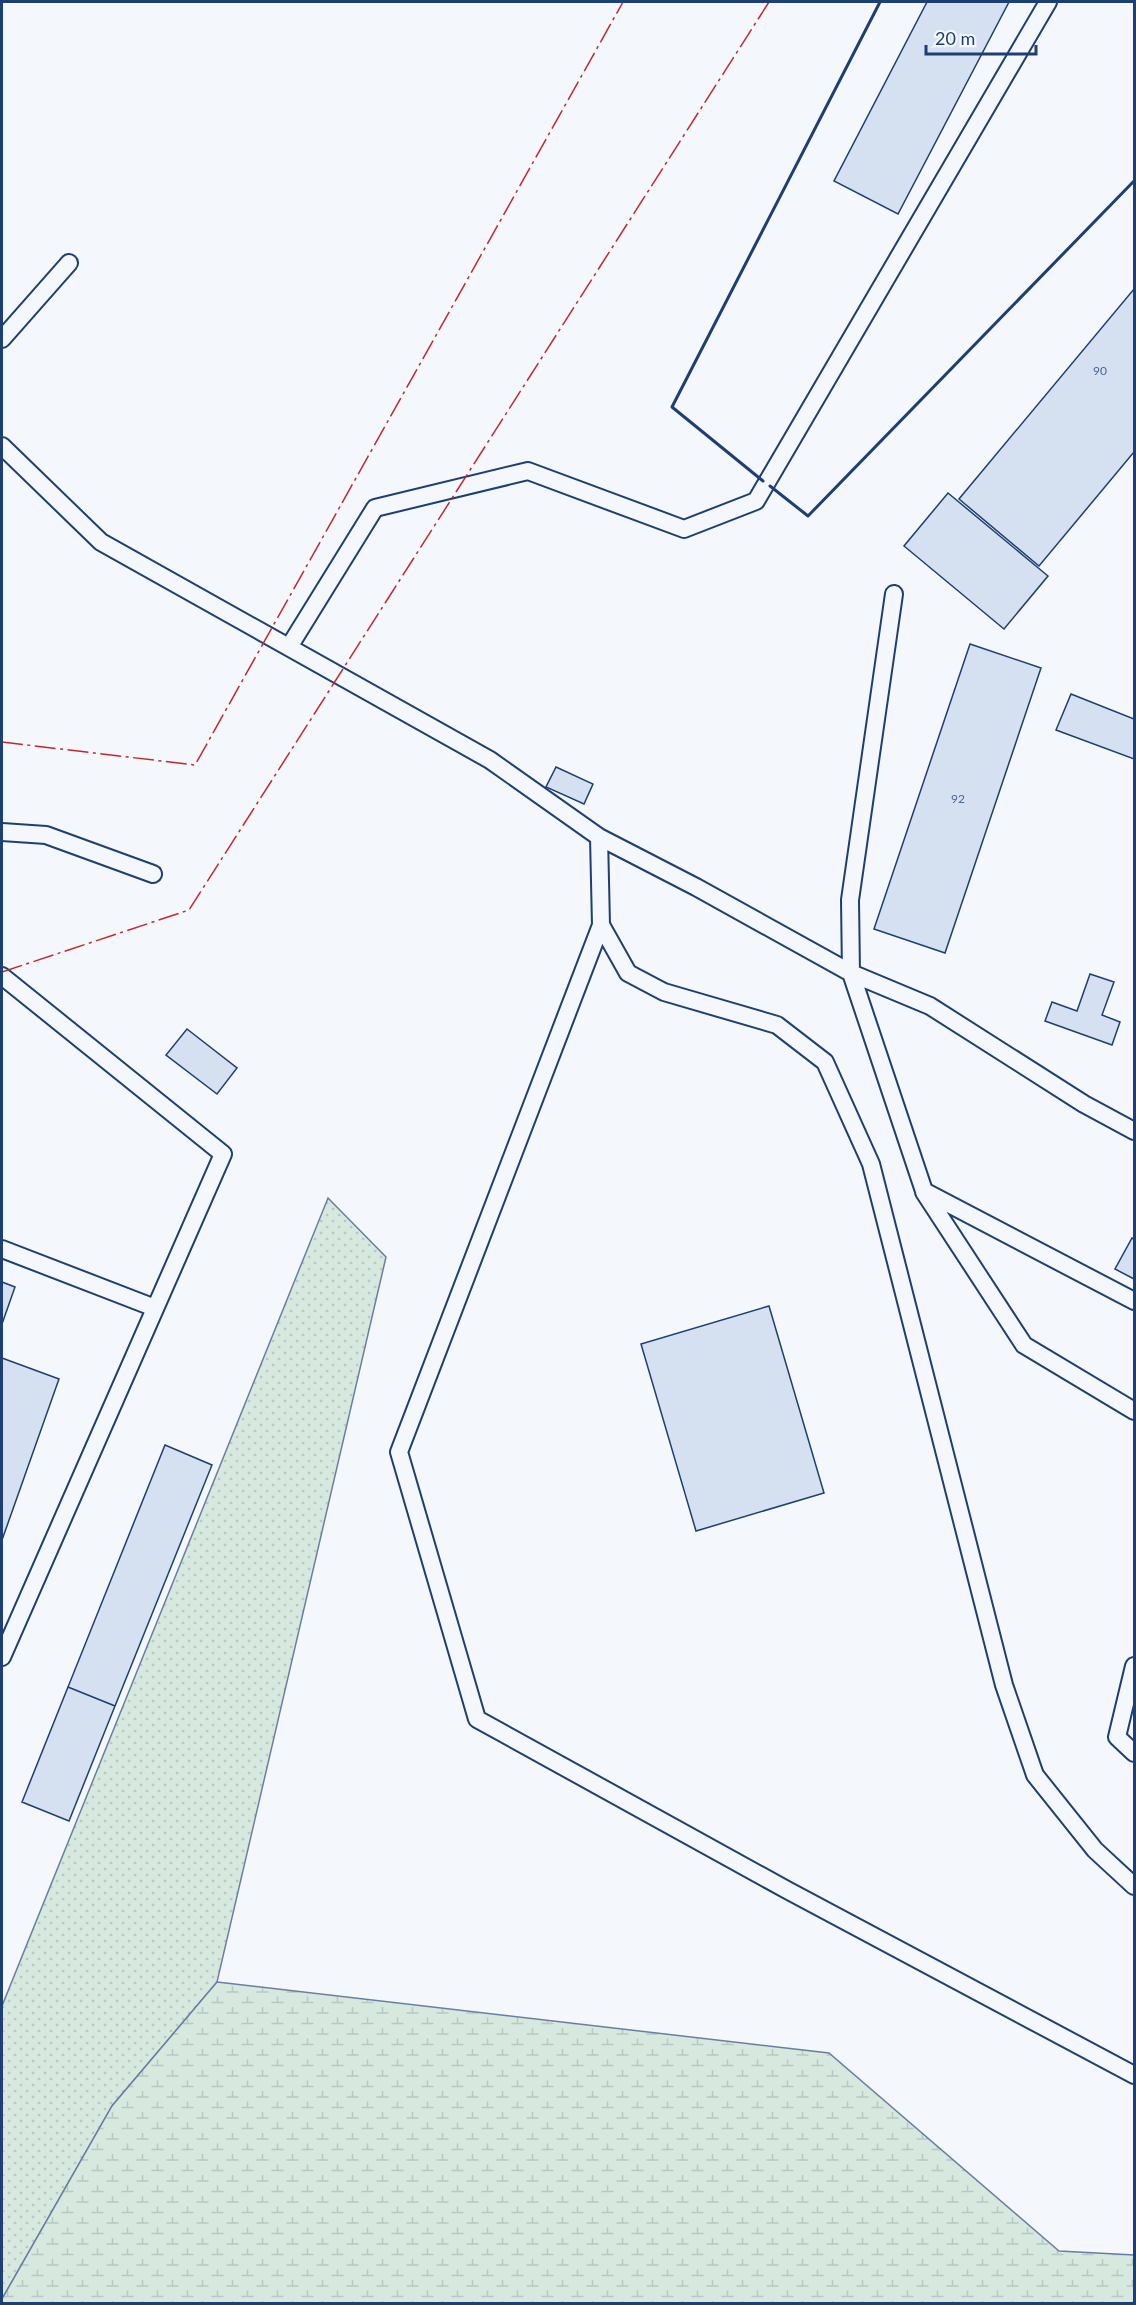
<svg xmlns="http://www.w3.org/2000/svg" width="1136" height="2305" font-family="Lato,sans-serif">
	<style>
		.grass { fill: url(#grass-dots); stroke: #687fa3; stroke-width: 1.5 }
		.wetland { fill: url(#wetland-marsh); stroke: #687fa3; stroke-width: 1.5 }
		.building { fill: #d5e0f0; stroke: #1d3f73; stroke-width: 1.5 }
		.lines { fill: none; stroke-linecap: round; stroke-linejoin: round }
		.service-casing { stroke: #1d3f73; stroke-width: 20 }
		.service { stroke: #f4f7fb; stroke-width: 16 }
		.wall { stroke: #1d3f73; stroke-width: 3 }
		.power { stroke: #c62828; stroke-width: 1.5; stroke-dasharray: 21 4.5 3 4.5; stroke-linecap: butt }
		.labels { text-anchor: middle; dominant-baseline: central; stroke-width: 4.5; stroke-linejoin: round; paint-order: stroke }
		.number-label { font-size: 12px; fill: #4b6792 }
	</style>
	<defs>
		<pattern id="grass-dots" width="8" height="8" patternUnits="userSpaceOnUse" patternTransform="scale(1.5)"><rect width="8" height="8" fill="#d7e8df"/><path d="M2 2h.1M6 6h.1" fill="none" stroke="#b8c8c3" stroke-width="1.8" stroke-linecap="round"/></pattern>
		<pattern id="wetland-marsh" width="20" height="14" patternUnits="userSpaceOnUse" patternTransform="scale(1.5)"><rect width="20" height="14" fill="#d7e8df"/><path d="M1 5h8M5 5V1M11 12h8M15 12V8" fill="none" stroke="#b8c8c3"/></pattern>
	</defs>
	<rect width="100%" height="100%" fill="#f4f7fb"/>
	<path class="grass" d="M328 1198 386 1257 217 1982 112 2106 2 2299V2006Z"/>
	<path class="wetland" d="M217 1982 829 2053 1059 2251 1134 2255V2303H2V2299L112 2106Z"/>
	<path class="building" d="M927 2H1009L898 214 834 181Z
		M1134 289V452L1039 566 959 499Z
		M948 493 1048 576 1004 629 904 546Z
		M970 644 1041 668 945 953 874 929Z
		M1071 694 1134 719V759L1056 730Z
		M556 767 593 784 584 804 546 787Z
		M1090 974 1114 982 1102 1015 1120 1022 1112 1045 1045 1021 1052 1002 1077 1011Z
		M187 1029 237 1068 217 1094 166 1055Z
		M1132 1238 1134 1239V1279L1115 1269Z
		M2 1282 15 1287 2 1324Z
		M769 1306 824 1493 696 1531 641 1344Z
		M2 1358 59 1379 2 1540Z
		M165 1445 212 1465 115 1706 68 1687Z
		M68 1687 115 1706 69 1821 22 1802Z"/>
	<g class="lines">
		<g class="service-casing">
			<path id="service" d="M2 339 69 263
				M2 446 101 542 490 760 599 837 696 887 851 973 930 1006 1084 1104 1134 1131
				M894 594 850 900 851 973 924 1191 1134 1301
				M289 647 375 508 528 471 684 529 756 501 1048 2
				M2 832 46 835 153 874
				M599 837 601 925 399 1452 477 1719 787 1890 1134 2075
				M601 925 628 973 664 992 777 1025 825 1062 871 1164 1004 1685 1035 1775 1095 1850 1134 1886
				M2 976 223 1154 2 1657
				M924 1192 1024 1345 1134 1411
				M2 1249 155 1308
				M1134 1666 1117 1737 1134 1753"/>
		</g>
		<use href="#service" class="service"/>
		<path class="wall" d="M763 481 672 407 880 2
			M770 486 808 516 1134 181"/>
		<path class="power" d="M2 742 195 765 623 2
			M2 972 189 910 769 2"/>
	</g>
	<g class="labels">
		<g class="number-label">
			<text x="1100" y="370">90</text>
			<text x="958" y="798">92</text>
		</g>
	</g>
	<rect width="1136" height="2305" fill="none" stroke="#1d3f73" stroke-width="6"/>
	<path d="M926 45v9h110v-9" fill="none" stroke="#1d3f73" stroke-width="3"/>
	<text x="935" y="45" font-size="18" fill="#1d3f73" stroke="#f4f7fb" stroke-width="4.5" paint-order="stroke">20 m</text>
</svg>
